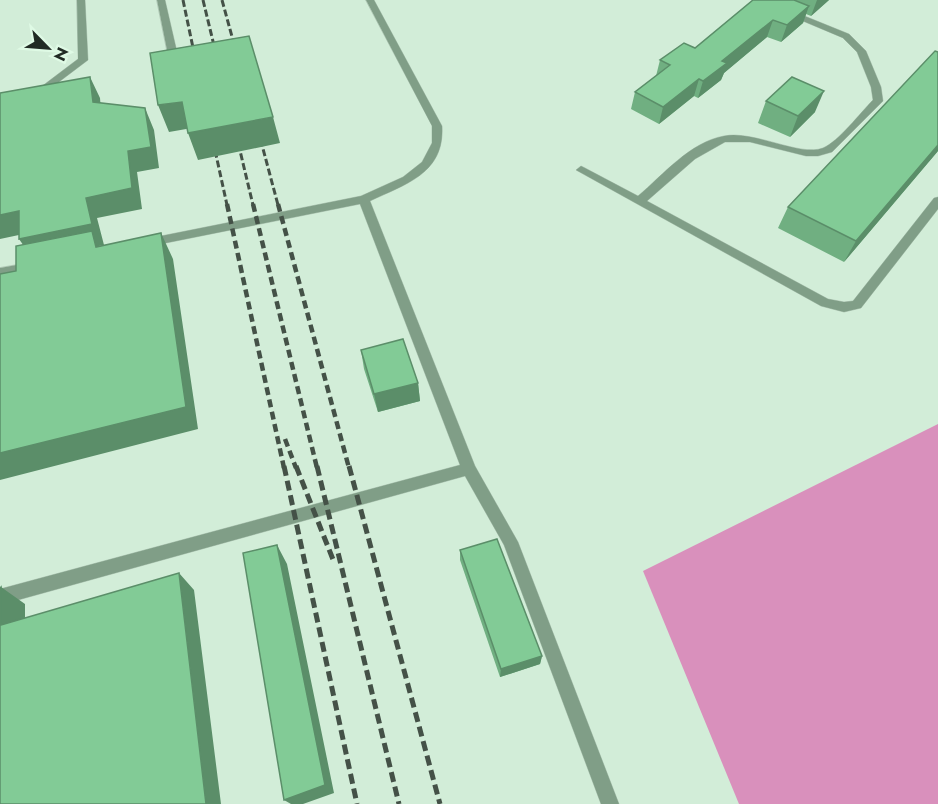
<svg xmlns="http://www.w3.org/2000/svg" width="938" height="804" font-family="Jost,sans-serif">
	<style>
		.forest { fill: #d990bc }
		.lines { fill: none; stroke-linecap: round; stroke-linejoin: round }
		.service-casing { stroke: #b2cab8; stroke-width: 1 }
		.service { fill: #809e87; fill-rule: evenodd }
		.rail-far2 { stroke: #445147; stroke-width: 3; stroke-dasharray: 7 3; stroke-linecap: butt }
		.rail-far1 { stroke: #445147; stroke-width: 4.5; stroke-dasharray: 8 4.5; stroke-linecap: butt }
		.rail { stroke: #445147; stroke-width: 5; stroke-dasharray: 10 5; stroke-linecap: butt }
		.wall { fill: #70af81 }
		.shaded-wall { fill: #5b8e69 }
		.building { fill: #82cb96; stroke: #5b8e69; stroke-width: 1.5 }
	</style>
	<rect width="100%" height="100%" fill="#d2edd8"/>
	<path class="forest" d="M938 424V804H739L643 571Z"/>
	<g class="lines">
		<g class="service-casing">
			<path id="service" d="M77 0H85L88 60 39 97H33V93L78 59Z
				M157 0H165L180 65 178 67 170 65Z
				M366 0H374L442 126C445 173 406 184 370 201L475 466 518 542 619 804H601L504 545 465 476 0 605V589L460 465 360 204 146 247 140 243 146 239 361 196 403 177 422 162 432 143V126Z
				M753 0H765L849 34 866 51 881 87 883 101 832 152 818 156H806L750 142H725L695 159 647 201 828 299 844 302 853 301 934 198 938 197V209L861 308 844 312 821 306 576 170 581 166 585 168 638 196C663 175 690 142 724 136 754 130 800 157 823 148 839 141 860 113 873 100L871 87 857 52 843 38Z
				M33 262 37 263 39 266 37 269 0 276V268Z"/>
		</g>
		<use href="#service" class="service"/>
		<path class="rail-far2" d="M183 0 196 62
			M203 0 217 58
			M222 0 237 55
			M258 130 278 205
			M236 134 253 205
			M213 141 227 205"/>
		<path class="rail-far1" d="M227 204 284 468
			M253 204 317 468
			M278 204 349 468
			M285 439 296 468"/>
		<path class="rail" d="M284 466 357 804
			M296 466 334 562
			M317 466 399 804
			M349 466 440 804"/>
	</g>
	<path class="wall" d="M753 0H829L811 16 806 14 803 23 781 42 767 37 724 73 721 80 698 98 694 96 659 124 631 109 635 92 656 76 660 60 695 48Z
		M766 101 815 112 790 137 758 123Z
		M938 151 844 262 778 228 788 207Z
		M361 350 418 383 420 401 378 412 364 369Z
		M460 550 542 656 540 664 500 677 460 560Z"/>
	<path class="shaded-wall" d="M817 0H829L811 16Z
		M809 6 803 23 781 42 787 25Z
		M773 20 767 37 724 73 721 80 698 98 703 81 722 61Z
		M90 77 100 98 102 123 93 102Z
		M699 79 694 96 659 124 663 107Z
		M824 91 815 112 790 137 798 116Z
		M182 102 192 128 169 132 158 105Z
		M145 108 154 130 159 168 137 172 142 209 97 218 104 245 33 259 19 239 86 198 128 151Z
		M273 117 280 143 198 160 188 133Z
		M938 145V151L844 262 856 241Z
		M19 211 33 232 0 239V215Z
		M161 233 173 259 198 429 0 480V453Z
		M418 383 420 401 378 412 374 394Z
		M277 545 287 564 334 793 303 804H291L284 800Z
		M179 573 194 590 221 804H206Z
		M1 587 25 604V640L1 625Z
		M542 656 540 664 500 677 501 669Z"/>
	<path class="building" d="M753 0H794L809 6 787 25 773 20 722 61 727 63 703 81 699 79 663 107 635 92 670 65 660 60 684 43 695 48Z
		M249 36 273 117 188 133 182 102 158 105 150 53Z
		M935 51 938 52V145L856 241 788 207Z
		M90 77 93 102 145 108 151 147 128 151 132 188 86 198 92 224 19 239V211L0 215V93Z
		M792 77 824 91 798 116 766 101Z
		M92 231 96 247 161 233 186 407 0 453V274L16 271V246Z
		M403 339 418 383 374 394 361 350Z
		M497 539 542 656 501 669 460 550Z
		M277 545 325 785 284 800 243 553Z
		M179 573 206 804H0V588L1 587V625Z"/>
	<g transform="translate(48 48) rotate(115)" stroke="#dffae5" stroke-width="4.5" paint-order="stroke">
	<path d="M0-4.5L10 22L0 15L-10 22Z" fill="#212b24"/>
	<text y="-9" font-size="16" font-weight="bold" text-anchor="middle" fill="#212b24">N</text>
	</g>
</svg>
